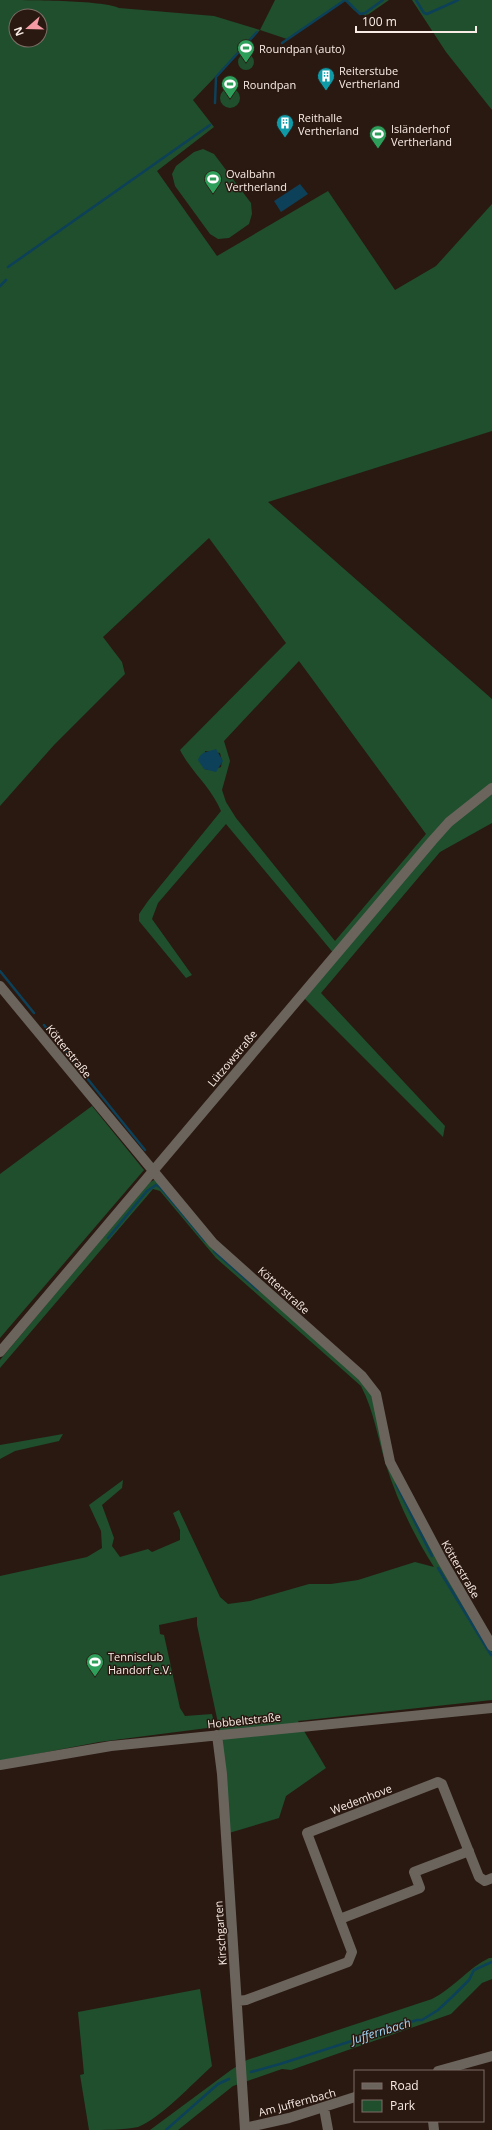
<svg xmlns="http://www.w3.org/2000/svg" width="492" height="2130" font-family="'Open Sans',sans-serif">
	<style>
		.green { fill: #1f4f2d; fill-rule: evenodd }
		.water { fill: #0d4059 }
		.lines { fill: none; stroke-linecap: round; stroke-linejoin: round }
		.stream { stroke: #0d4059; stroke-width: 2.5 }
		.minor { stroke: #6b645d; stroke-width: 10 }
		.labels { text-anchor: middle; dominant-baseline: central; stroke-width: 3; stroke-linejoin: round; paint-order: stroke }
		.poi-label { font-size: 11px; fill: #f9ece6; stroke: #2a1911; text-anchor: start }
		.street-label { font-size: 11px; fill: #f9ece6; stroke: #2a1911 }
		.water-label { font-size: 12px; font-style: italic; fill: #a2d6f4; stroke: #2a1911 }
	</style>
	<rect width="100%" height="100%" fill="#2a1911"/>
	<path class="green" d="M0 0C25 0 102 0 119 8L214 16 260 30 275 0H389L366 16 355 11 345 1 287 39 260 30 193 100 214 127 157 171 217 256 328 191 395 290 436 266 492 204V431L268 502 492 699V823L440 852 321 993 445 1126 443 1137 301 995 335 955 226 824 158 903 152 919 192 975 186 978 139 921V914L148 901 221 811C211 787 192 773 180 750L286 643 209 538 103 637 122 662 125 674 54 745 0 806ZM16 16H40V40H16ZM299 661 426 834 335 941 236 818 226 802 222 790 230 761 224 741ZM205 751 220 753 222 761 221 767 212 770 204 769Z
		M412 0H492V110L446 52Z
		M238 62a8 8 0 1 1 16 0a8 8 0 1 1-16 0Z
		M220 98a10 10 0 1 1 20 0a10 10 0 1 1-20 0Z
		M203 149 214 154 251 203 252 214 249 224 229 238 218 239 210 234 175 186 172 174 176 166 194 152Z
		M92 1106 144 1170 0 1338V1174Z
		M154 1180 161 1182 213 1243 376 1394 390 1462 435 1555 492 1652V1700L298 1721 326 1768 286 1796 279 1818 229 1833 221 1737 197 1625V1617L159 1625 160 1634 164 1635 180 1708 185 1716 212 1714 215 1727 99 1742 0 1761V1576L87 1557 102 1548 101 1531 89 1505 123 1480 122 1488 102 1505 114 1538 112 1546 120 1557 148 1549 152 1552 180 1540V1530L173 1513 179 1510 220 1597 228 1604 250 1601 309 1584H331L358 1580 415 1562 434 1567C414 1536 397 1500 386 1465 378 1439 374 1411 361 1386L216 1258 160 1191 153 1189 0 1368V1360L148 1183Z
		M63 1434 59 1441 15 1451 0 1459V1445Z
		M489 1958H492V1979L482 1983 451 2014 291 2070 282 2069 233 2086 178 2130H150L231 2070 247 2060 432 1999C454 1988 468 1968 489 1958Z
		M200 1989 212 2066C193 2083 161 2118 138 2127 123 2130 104 2130 89 2130L80 2075 84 2074 78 2012Z"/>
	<path class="water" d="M300 184 308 194 281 212 274 201Z
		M216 749 223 761 216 772 204 769 198 760C201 751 208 752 216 749Z"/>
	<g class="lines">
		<path class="stream" d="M346 0 360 14 365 13 383 0
			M416 0 424 13 427 14 458 0
			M282 43 345 0
			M215 103 216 77 257 32
			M8 267 210 125
			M0 286 6 280
			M0 971 34 1013
			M44 1025 145 1150
			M108 1238 147 1191 156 1185 160 1187 205 1241
			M214 1251 258 1290
			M396 1484 432 1556
			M438 1568 491 1655
			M251 2072 280 2064 417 2020H422L438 2010 453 1996 469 1980 474 1970 492 1962
			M166 2130 218 2084 229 2079"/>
		<path class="minor" d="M0 986 213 1243 362 1376 376 1394 390 1462 442 1560 492 1646
			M0 1352 432 841 449 822 492 788
			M217 1735 222 1774 245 2130
			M0 1765 111 1746 492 1708
			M340 1919 420 1888 414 1872 469 1851
			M237 2001 246 2000 348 1962 352 1952 307 1833 438 1782 442 1784 479 1877 485 1881 492 1878
			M438 2071 492 2056
			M324 2108 328 2130
			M433 2121 434 2130
			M245 2128 289 2118 355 2097"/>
	</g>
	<defs>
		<g id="stadium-pin" transform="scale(0.9)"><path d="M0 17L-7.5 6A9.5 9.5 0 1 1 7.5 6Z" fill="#2e9e5b" stroke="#2a1911"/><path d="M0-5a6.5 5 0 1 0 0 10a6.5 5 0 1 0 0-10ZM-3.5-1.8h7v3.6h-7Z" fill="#fff"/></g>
		<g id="building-pin" transform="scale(0.9)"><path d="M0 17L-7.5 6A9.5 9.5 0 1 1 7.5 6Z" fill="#0f9aa8" stroke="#2a1911"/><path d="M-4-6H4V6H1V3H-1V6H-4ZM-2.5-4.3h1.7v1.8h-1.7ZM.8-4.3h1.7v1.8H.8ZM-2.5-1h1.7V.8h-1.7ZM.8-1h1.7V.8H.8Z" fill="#fff"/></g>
	</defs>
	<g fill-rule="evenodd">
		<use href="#stadium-pin" x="246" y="48"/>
		<use href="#building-pin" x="326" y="76"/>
		<use href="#stadium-pin" x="230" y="84"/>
		<use href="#building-pin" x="285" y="123"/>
		<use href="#stadium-pin" x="378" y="134"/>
		<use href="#stadium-pin" x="213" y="179"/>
		<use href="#stadium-pin" x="95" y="1662"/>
	</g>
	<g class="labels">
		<g class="poi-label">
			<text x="259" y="48">Roundpan (auto)</text>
			<text x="339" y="70">Reiterstube<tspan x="339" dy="13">Vertherland</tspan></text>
			<text x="243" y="84">Roundpan</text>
			<text x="298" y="117">Reithalle<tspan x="298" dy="13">Vertherland</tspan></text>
			<text x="391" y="128">Isländerhof<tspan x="391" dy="13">Vertherland</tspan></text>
			<text x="226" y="173">Ovalbahn<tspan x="226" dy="13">Vertherland</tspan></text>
			<text x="108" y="1656">Tennisclub<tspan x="108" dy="13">Handorf e.V.</tspan></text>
		</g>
		<g class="street-label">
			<text transform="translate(69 1051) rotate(51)">Kötterstraße</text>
			<text transform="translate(232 1058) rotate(-50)">Lützowstraße</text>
			<text transform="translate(284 1290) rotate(42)">Kötterstraße</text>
			<text transform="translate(461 1569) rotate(60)">Kötterstraße</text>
			<text transform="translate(244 1720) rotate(-6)">Hobbeltstraße</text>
			<text transform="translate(361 1799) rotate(-21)">Wedemhove</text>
			<text transform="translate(220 1933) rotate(-94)">Kirschgarten</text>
			<text transform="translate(297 2102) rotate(-15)">Am Juffernbach</text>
		</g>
		<g class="water-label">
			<text transform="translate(381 2031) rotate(-17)">Juffernbach</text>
		</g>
	</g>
	<rect x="354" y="2070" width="130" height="52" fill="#2a1911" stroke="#7d6d66"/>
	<rect x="362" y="2083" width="20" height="6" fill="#6b645d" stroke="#7d6d66"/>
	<text x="390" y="2090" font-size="12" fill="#f9ece6">Road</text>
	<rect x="362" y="2100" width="20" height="12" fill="#1f4f2d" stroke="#7d6d66"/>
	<text x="390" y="2110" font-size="12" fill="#f9ece6">Park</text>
	<g transform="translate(28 28) rotate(250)"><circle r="19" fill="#2a1911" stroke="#7d6d66"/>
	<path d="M0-3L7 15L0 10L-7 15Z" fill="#f49aa2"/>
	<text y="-6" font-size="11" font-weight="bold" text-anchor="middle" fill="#f9ece6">N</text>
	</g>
	<path d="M356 26v6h120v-6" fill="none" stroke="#f9ece6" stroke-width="2"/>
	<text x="362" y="26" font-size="12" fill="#f9ece6" stroke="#2a1911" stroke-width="3" paint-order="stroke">100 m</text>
</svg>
